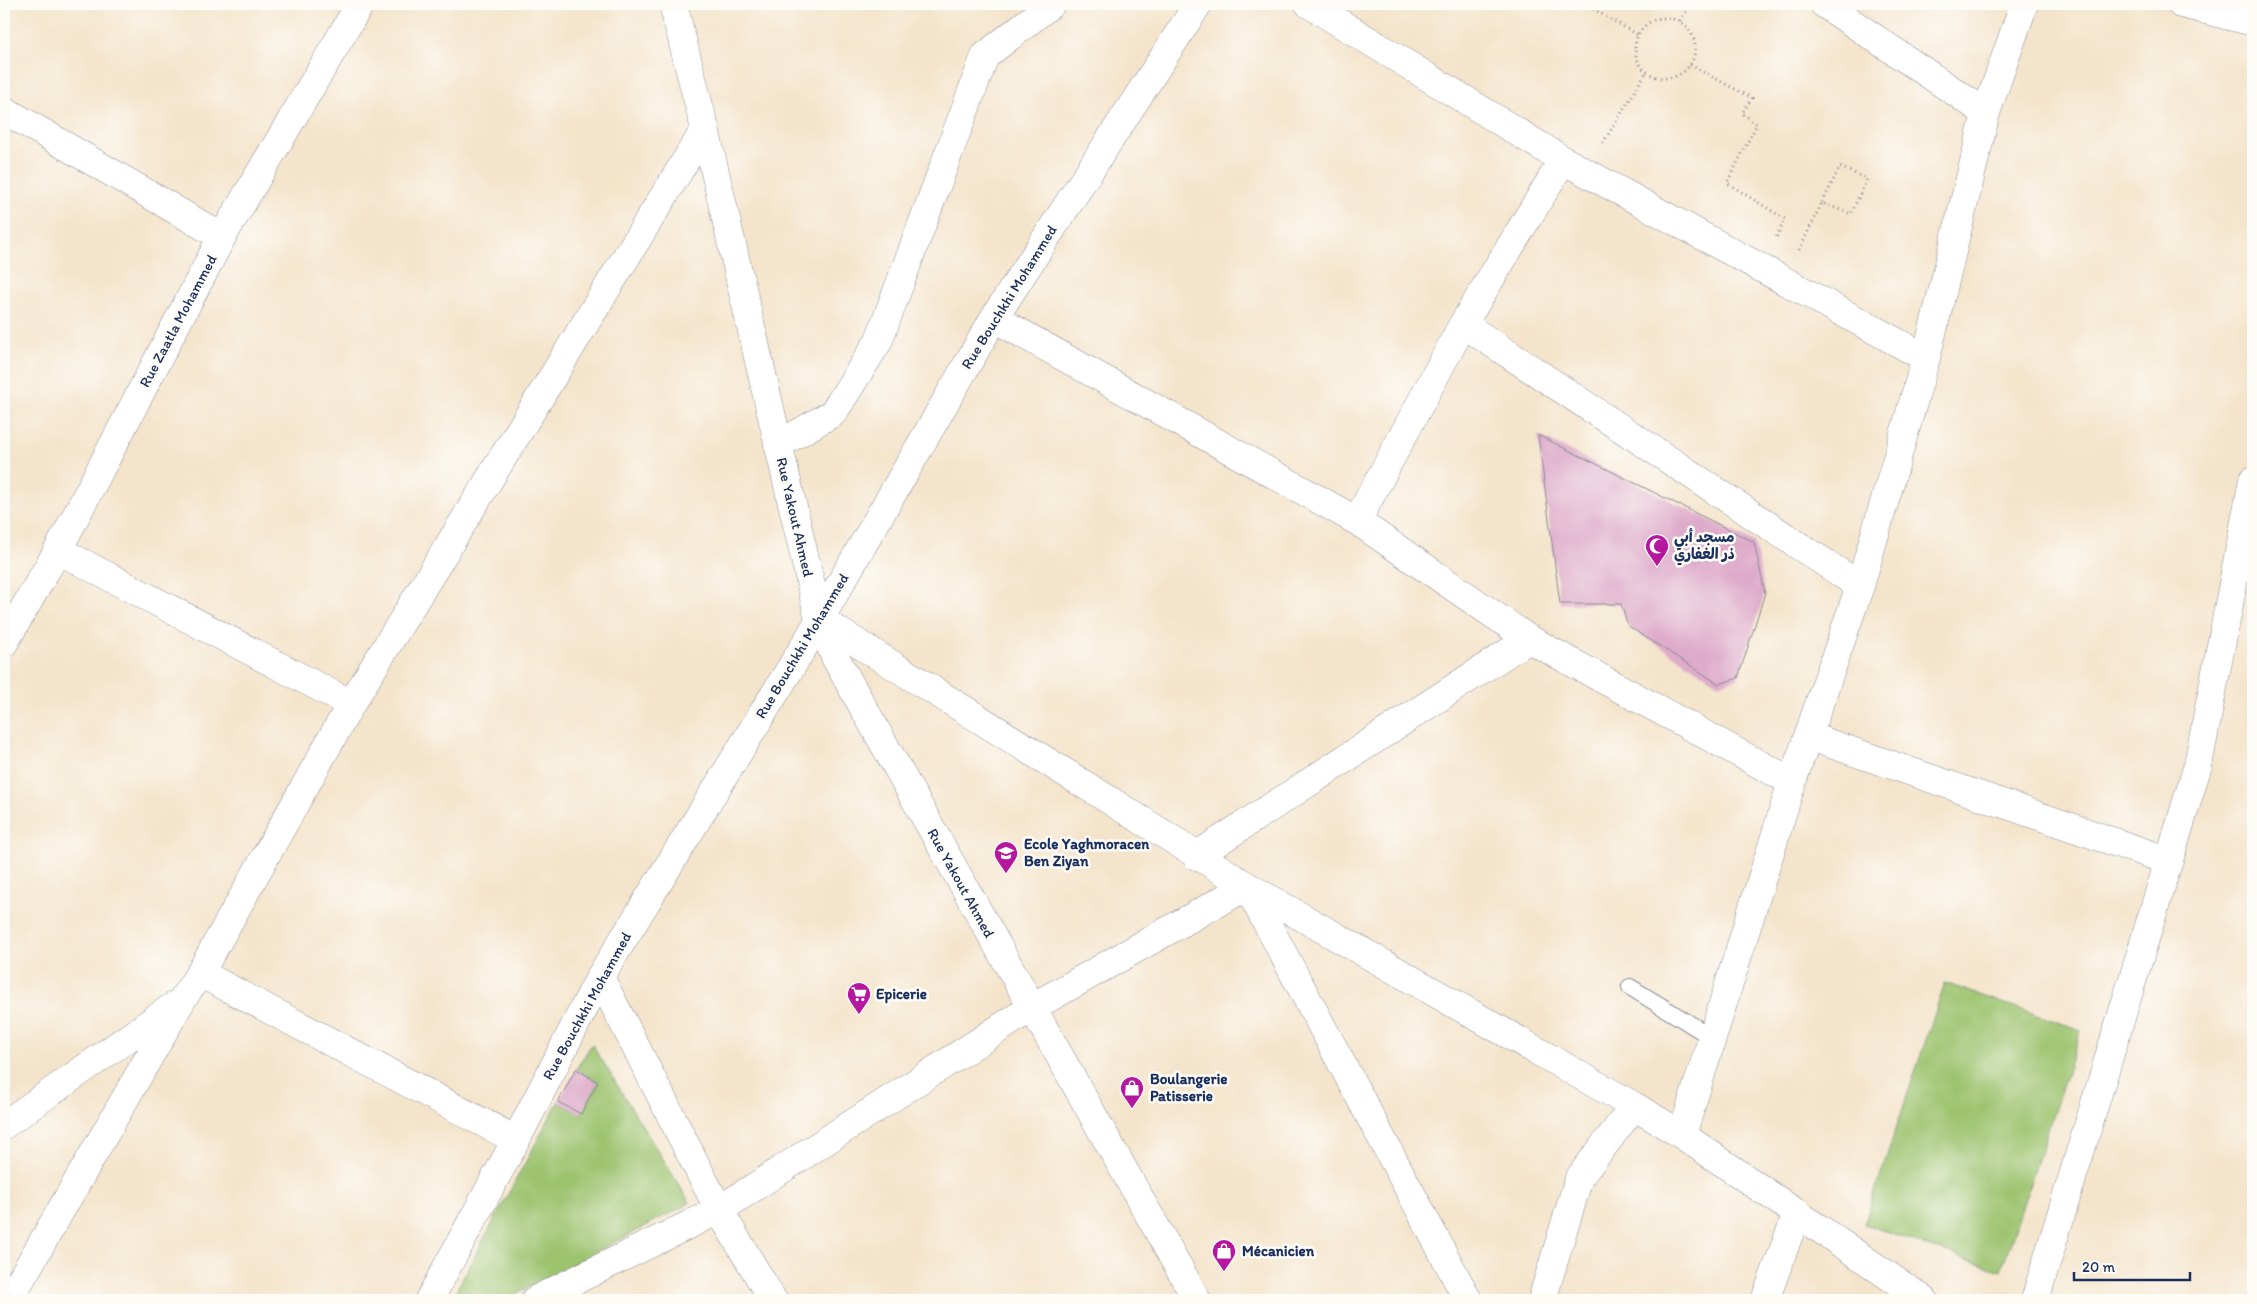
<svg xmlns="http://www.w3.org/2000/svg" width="2257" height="1304" font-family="Itim,'Playpen Sans Arabic',sans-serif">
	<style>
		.green { fill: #9cc36e; stroke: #5c7966 }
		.building { fill: #deabca }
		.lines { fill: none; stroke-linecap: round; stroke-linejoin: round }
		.lane-casing { stroke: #888a94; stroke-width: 18 }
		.street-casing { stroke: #888a94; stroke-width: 29 }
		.path { stroke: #888a94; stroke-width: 3; stroke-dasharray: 1 4; stroke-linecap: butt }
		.lane { stroke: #fff; stroke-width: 16 }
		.street { stroke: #fff; stroke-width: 28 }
		.labels { text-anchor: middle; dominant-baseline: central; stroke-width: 5; stroke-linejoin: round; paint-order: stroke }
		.street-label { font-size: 15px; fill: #1b2f5e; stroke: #fdfcf7 }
		.poi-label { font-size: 15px; font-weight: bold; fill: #1b2f5e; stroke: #fdfcf7; text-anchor: start }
	</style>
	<rect width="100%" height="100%" fill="#fdfcf7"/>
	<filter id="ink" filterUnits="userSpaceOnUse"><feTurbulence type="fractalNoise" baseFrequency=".02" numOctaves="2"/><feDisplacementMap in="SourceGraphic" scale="10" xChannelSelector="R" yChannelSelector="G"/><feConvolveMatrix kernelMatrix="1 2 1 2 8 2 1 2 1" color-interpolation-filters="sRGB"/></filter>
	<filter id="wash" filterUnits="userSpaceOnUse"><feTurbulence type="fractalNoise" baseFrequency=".0096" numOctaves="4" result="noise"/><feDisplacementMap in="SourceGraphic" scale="20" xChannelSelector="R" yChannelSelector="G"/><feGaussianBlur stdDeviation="1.12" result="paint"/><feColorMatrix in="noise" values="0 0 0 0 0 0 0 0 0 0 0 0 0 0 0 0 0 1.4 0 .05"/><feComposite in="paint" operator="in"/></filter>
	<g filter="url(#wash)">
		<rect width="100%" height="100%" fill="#f4e4cb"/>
		<path class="green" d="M1945 983 2081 1030 2001 1271 1864 1224Z
			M592 1044 690 1203 504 1300H451L558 1102 581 1114 598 1082 576 1069Z"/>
		<g id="blocks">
			<path class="building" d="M1538 435 1754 542 1765 593 1738 678 1719 684 1628 626 1621 604H1560Z
				M576 1069 598 1082 581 1114 558 1102Z"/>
		</g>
	</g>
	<g filter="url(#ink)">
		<use href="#blocks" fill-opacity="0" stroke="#888a94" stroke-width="1"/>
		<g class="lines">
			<g class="lane-casing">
				<path id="lane" d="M1630 987 1713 1038"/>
			</g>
			<g class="street-casing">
				<path id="street" d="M673 4 705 129 819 619 836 659 1197 1300
					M1309 4 1563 160
					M1824 4 1986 113
					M2181 4 2253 22
					M4 110 222 237
					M994 318 1357 521 1463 324 1860 586
					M1463 324 1563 160 1926 358
					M778 445 833 413 878 342 985 56 1051 4
					M1357 521 1529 639
					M58 550 351 704
					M819 619 1247 886 1634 1106 1682 1135 1924 1300
					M4 643 58 550 222 237 360 4
					M1808 736 2169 861
					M1196 856 1529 639 1792 782
					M200 973 516 1140
					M600 977 719 1210 773 1300
					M4 1125 175 1005
					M1682 1135 1792 782 1860 586 1926 358 1986 113 2024 4
					M9 1300 182 1000 200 973 351 704 705 129
					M429 1300 516 1140 600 977 806 643 994 318 1198 4
					M535 1300 719 1210 1031 1008 1247 886 1468 1300
					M1542 1300 1579 1178 1634 1106
					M1765 1300 1797 1213
					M2035 1300 2198 765 2253 480"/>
			</g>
			<path class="path" d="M1593 9 1638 35
				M1635 48a30 30 0 1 1 60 0a30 30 0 1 1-60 0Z
				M1680 21 1691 4
				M1690 65 1752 98 1742 113 1757 124 1727 183 1785 219 1776 238
				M1603 143 1647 71
				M1799 250 1822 203 1851 214 1867 179 1840 167 1822 203"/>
			<use href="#lane" class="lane"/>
			<use href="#street" class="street"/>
		</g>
	</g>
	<defs>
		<g id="mosque-pin" transform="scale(1.25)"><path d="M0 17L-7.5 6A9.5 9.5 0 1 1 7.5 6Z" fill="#b5179e" stroke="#fdfcf7"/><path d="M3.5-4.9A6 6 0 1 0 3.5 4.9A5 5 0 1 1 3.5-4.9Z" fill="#fff"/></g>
		<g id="school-pin" transform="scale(1.25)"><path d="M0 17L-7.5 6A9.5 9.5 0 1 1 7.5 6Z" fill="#b5179e" stroke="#fdfcf7"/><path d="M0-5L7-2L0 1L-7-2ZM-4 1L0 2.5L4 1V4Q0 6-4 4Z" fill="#fff"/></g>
		<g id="supermarket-pin" transform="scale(1.25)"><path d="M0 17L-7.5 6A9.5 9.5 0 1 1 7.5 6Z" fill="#b5179e" stroke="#fdfcf7"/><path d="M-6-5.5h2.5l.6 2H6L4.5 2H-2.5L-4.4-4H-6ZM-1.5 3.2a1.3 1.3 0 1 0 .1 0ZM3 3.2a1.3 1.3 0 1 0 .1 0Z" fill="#fff"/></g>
		<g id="shop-pin" transform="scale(1.25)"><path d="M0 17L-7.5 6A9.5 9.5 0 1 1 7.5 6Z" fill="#b5179e" stroke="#fdfcf7"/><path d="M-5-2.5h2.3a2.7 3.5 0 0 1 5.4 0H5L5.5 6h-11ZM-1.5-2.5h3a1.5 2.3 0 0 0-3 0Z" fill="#fff"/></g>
	</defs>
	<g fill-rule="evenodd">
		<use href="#mosque-pin" x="1657" y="546"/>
		<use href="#school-pin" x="1006" y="853"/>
		<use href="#supermarket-pin" x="859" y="994"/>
		<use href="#shop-pin" x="1132" y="1088"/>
		<use href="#shop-pin" x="1224" y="1251"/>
	</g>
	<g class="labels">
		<g class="street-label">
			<text transform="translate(1009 297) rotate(-58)">Rue Bouchkhi Mohammed</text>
			<text transform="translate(178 321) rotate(-62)">Rue Zaatla Mohammed</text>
			<text transform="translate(795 517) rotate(77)">Rue Yakout Ahmed</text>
			<text transform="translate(802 646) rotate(-59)">Rue Bouchkhi Mohammed</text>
			<text transform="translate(961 883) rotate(61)">Rue Yakout Ahmed</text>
			<text transform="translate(587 1006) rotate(-61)">Rue Bouchkhi Mohammed</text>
		</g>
		<g class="poi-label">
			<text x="1674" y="537">مسجد أبي<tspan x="1674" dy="17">ذر الغفاري</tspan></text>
			<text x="1024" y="844">Ecole Yaghmoracen<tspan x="1024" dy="17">Ben Ziyan</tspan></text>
			<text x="876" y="994">Epicerie</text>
			<text x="1150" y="1079">Boulangerie<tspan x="1150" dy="17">Patisserie</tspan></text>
			<text x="1242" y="1251">Mécanicien</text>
		</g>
	</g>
	<rect width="2257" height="1304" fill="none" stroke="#fdfcf7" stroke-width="20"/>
	<path d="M2074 1272v8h116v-8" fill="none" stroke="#1b2f5e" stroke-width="2.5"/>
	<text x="2082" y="1272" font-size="15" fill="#1b2f5e" stroke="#fdfcf7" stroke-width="4" paint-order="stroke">20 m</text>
</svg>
